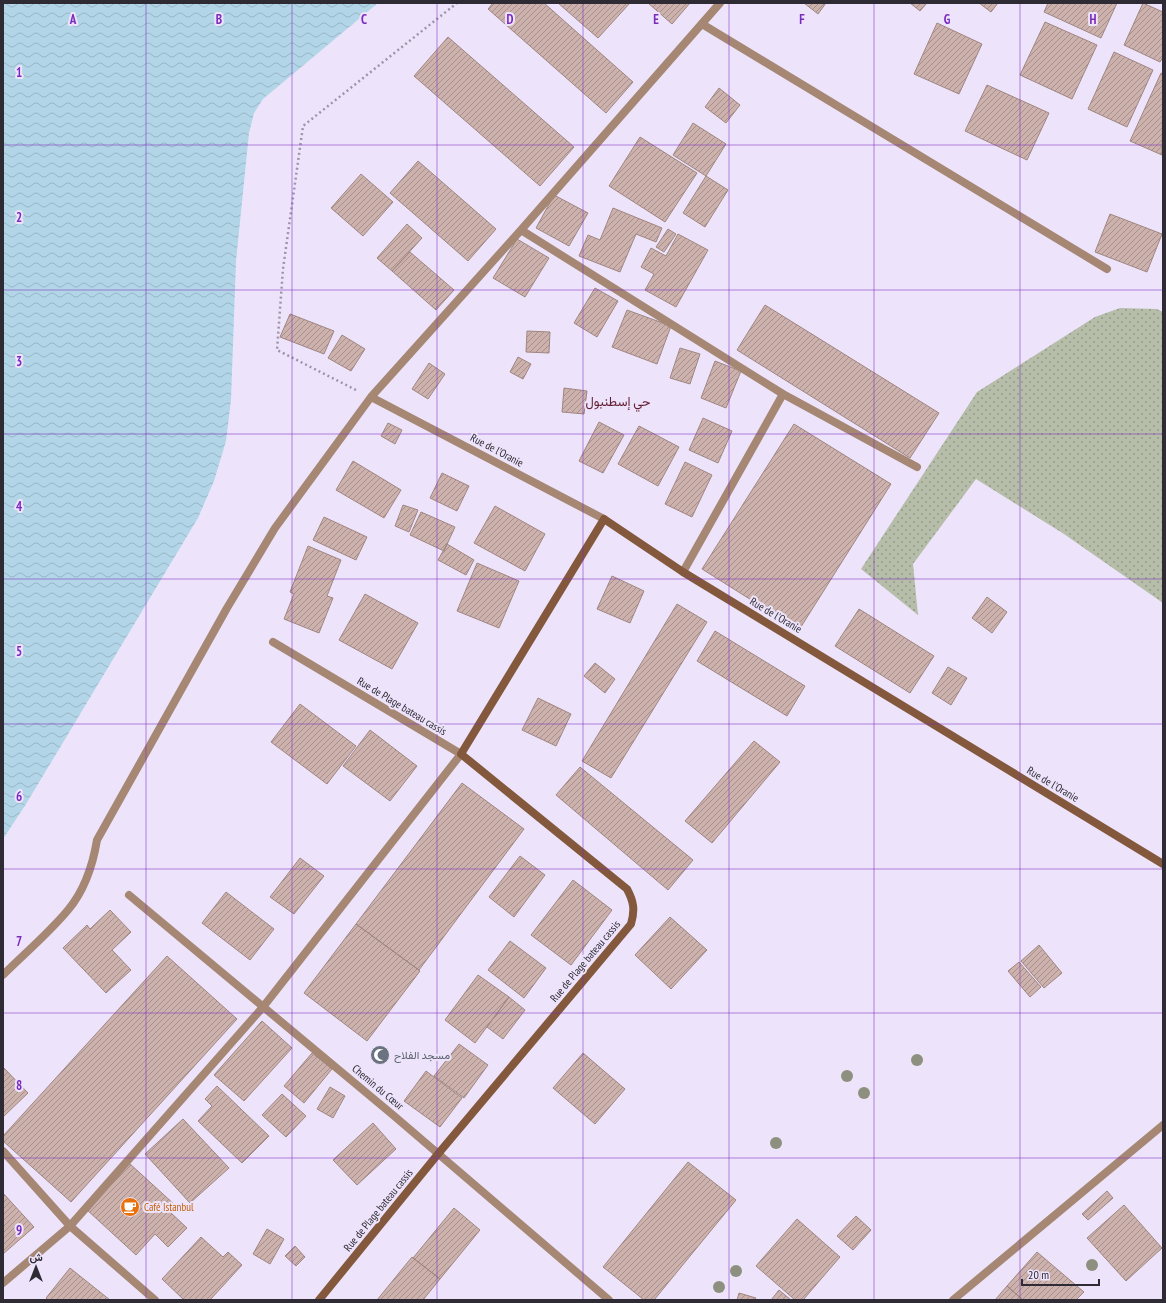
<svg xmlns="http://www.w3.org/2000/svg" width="1166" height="1303" font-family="'PT Sans Narrow',Vazirmatn,sans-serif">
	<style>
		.grass { fill: url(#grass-dots) }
		.water { fill: url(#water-waves) }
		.building { fill: url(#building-hatch); stroke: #a08682 }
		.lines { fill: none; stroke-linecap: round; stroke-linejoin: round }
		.path { stroke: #9c95a6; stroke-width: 2.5; stroke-dasharray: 2 3; stroke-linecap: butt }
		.lane { stroke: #a68774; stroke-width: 8 }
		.street { stroke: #a68774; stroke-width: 8 }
		.secondary { stroke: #84583c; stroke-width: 8 }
		.tree { fill: #8d907e }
		.grid { fill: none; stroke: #7b2cbf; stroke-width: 1; stroke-opacity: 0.55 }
		.labels { text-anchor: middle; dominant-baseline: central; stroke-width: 4; stroke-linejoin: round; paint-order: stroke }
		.street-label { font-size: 11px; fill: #2f2b34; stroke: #ede4fb }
		.worship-label { font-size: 11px; fill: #5b616d; stroke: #ede4fb; text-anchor: start }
		.food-label { font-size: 11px; fill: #c56008; stroke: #ede4fb; text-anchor: start }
		.quarter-label { font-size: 13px; fill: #621d30; stroke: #ede4fb }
		.grid-label { font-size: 13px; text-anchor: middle; font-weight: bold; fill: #7b2cbf; stroke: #ede4fb; stroke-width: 4; stroke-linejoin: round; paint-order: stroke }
	</style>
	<defs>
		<pattern id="grass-dots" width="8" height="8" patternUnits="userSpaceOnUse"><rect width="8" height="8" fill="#b6bda9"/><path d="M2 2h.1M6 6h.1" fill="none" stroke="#949a8a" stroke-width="1.8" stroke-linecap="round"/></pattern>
		<pattern id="water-waves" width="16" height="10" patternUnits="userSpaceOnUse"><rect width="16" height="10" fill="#b2d5e7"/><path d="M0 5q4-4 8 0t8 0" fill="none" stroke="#99b7c7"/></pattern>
		<pattern id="building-hatch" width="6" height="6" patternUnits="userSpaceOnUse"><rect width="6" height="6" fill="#ccb1ac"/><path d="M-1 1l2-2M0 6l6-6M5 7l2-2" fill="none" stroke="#a6908d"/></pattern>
	</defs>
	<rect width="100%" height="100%" fill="#ede4fb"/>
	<path class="grass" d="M1120 308 1157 309 1163 312V603L1064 534 976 479 913 564 918 615 861 569 977 392 1095 317Z"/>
	<path class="water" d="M3 3H378L263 99 254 113 249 133 236 261 231 400 226 441 214 481 198 518 26 804 3 839Z"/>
	<path class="building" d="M493 3H544L633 82 606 113 488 9Z
		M558 3H630L598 38Z
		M648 3H690L672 24Z
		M804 3H826L818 14Z
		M910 3H927L920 11Z
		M979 3H998L991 12Z
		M1048 3H1117L1101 38 1044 12Z
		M1143 3 1163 12V57L1160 62 1124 45Z
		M1045 22 1097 45 1072 99 1020 75Z
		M937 23 982 44 959 94 914 74Z
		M448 37 574 147 540 186 414 76Z
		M1114 52 1153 70 1127 127 1088 109Z
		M1161 73 1163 74 1162 155 1130 141Z
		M987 85 1049 113 1027 160 965 131Z
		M719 88 740 105 726 123 705 107Z
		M693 123 726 144 706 176 673 155Z
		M640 137 697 173 665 222 609 186Z
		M418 161 496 229 468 261 390 193Z
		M361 174 393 202 363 236 331 208Z
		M706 176 728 190 705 227 683 213Z
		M554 195 588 213 569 246 536 228Z
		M613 208 662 228 656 242 636 234 620 272 579 256 588 235 600 240Z
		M1110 214 1162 234 1147 272 1095 252Z
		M407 224 422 238 392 271 377 258Z
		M668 229 676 234 664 252 656 247Z
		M678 234 708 250 676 307 645 290 654 274 641 267 651 248 666 256Z
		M517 239 549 258 525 297 493 278Z
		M410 252 454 290 436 310 392 271Z
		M595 288 618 301 597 337 574 323Z
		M765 305 939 413 910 458 737 350Z
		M627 310 671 326 657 364 612 347Z
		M290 314 334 331 324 354 280 337Z
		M527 331 550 332 549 353 526 352Z
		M342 335 365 349 351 371 328 358Z
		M680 348 700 354 690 384 670 378Z
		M518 357 531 364 523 379 510 372Z
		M715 361 741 371 726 408 701 398Z
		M429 363 445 374 428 399 412 389Z
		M564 388 587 391 584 414 562 412Z
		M703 418 732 431 718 463 689 450Z
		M599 422 624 435 603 473 579 461Z
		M388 423 402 430 395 444 381 436Z
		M794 424 891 484 799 630 702 569Z
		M639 426 679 447 658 486 618 464Z
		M353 461 401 490 384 518 336 490Z
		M685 462 712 475 692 517 665 504Z
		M442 473 469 486 457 511 430 498Z
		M403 505 418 510 409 532 395 526Z
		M495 506 545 534 525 571 474 543Z
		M421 512 455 527 444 551 410 535Z
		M324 517 367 537 356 560 313 540Z
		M447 544 474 560 466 575 438 560Z
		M308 546 341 560 327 596 333 598 319 633 284 619 294 594 290 592Z
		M477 563 519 581 499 628 457 611Z
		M612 576 644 591 630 623 597 609Z
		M365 594 418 623 392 669 339 640Z
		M987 597 1007 612 992 633 972 618Z
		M677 604 707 622 611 778 582 761Z
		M859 609 934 656 910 693 835 646Z
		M715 631 805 686 787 716 697 661Z
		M595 663 615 679 605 693 584 676Z
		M948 667 967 678 951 705 932 693Z
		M538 698 571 714 556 746 522 730Z
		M300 704 356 746 327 784 271 742Z
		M370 730 417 766 390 801 343 766Z
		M754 741 780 762 712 843 685 821Z
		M580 767 693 860 668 890 556 795Z
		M462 783 524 829 419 970 356 924Z
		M520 856 545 875 514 917 489 897Z
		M300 858 324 876 294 914 270 897Z
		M573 880 612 910 571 965 531 935Z
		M226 892 274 929 250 960 202 923Z
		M110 910 131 932 112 950 131 970 106 993 63 948 87 925 90 929Z
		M670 917 707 950 671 989 635 955Z
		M356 924 420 971 367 1041 304 993Z
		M510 941 546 968 524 998 488 970Z
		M1039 945 1062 973 1044 988 1021 961Z
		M167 956 237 1019 71 1202 3 1141V1136Z
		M1019 962 1041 987 1030 997 1008 971Z
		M478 975 509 997 475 1043 445 1020Z
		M509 997 525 1010 503 1039 487 1027Z
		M262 1021 292 1048 244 1101 214 1075Z
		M459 1044 488 1065 464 1098 434 1076Z
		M312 1053 332 1069 304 1103 284 1086Z
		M583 1053 625 1089 595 1124 553 1088Z
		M3 1067 28 1093 3 1117Z
		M426 1071 462 1098 440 1127 404 1101Z
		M217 1086 269 1136 242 1163 198 1121 212 1106 205 1099Z
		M330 1087 345 1096 333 1118 317 1109Z
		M282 1094 306 1116 286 1137 262 1115Z
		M183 1119 229 1168 190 1203 145 1154Z
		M373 1123 396 1149 357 1185 333 1160Z
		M688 1162 736 1200 654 1300H644L603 1267Z
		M129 1163 175 1205 169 1211 187 1228 168 1247 155 1234 136 1255 86 1209Z
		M1107 1191 1113 1198 1088 1220 1082 1214Z
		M3 1193 34 1227 3 1254Z
		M1124 1205 1162 1248 1126 1281 1087 1238Z
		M454 1208 480 1230 440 1279 413 1258Z
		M856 1216 871 1230 853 1250 837 1236Z
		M797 1219 840 1257 803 1300H795L756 1266Z
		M267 1229 284 1239 270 1264 253 1254Z
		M201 1237 223 1257 228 1252 242 1265 210 1300H184L162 1279Z
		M295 1246 305 1257 296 1266 285 1256Z
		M1037 1252 1084 1292 1076 1300H1023L1007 1286Z
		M412 1257 440 1279 423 1300H377Z
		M70 1268 110 1300H49L46 1298Z
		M1007 1286 1023 1300H995Z
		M779 1290 791 1300H771Z
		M739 1293 756 1298 755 1300H737Z"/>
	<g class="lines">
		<path class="path" d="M356 390 277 350 283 269 303 126 457 3"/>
		<path class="lane" d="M702 24 1107 269"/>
		<path class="street" d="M521 230 783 394 917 467
			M371 397 604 519
			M683 572 783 394
			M129 895 393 1115 609 1300
			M3 975C24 954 49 933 68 910 84 891 93 864 97 840L227 608 275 528 371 397 521 230 720 3
			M3 1151 70 1226 155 1300
			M3 1283 70 1226 263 1007 461 754 273 642
			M953 1300 1163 1125"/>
		<path class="secondary" d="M319 1300 438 1154 631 924C635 910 634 902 627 889L461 754 604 519 683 572 1163 864"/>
	</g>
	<g class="tree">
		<circle cx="917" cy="1060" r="6"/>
		<circle cx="847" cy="1076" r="6"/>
		<circle cx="864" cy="1093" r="6"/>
		<circle cx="776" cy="1143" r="6"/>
		<circle cx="1092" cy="1265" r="6"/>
		<circle cx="736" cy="1271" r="6"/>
		<circle cx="719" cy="1287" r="6"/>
	</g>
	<path class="grid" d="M146 3V1300M292 3V1300M437 3V1300M583 3V1300M729 3V1300M874 3V1300M1020 3V1300M3 145H1163M3 290H1163M3 434H1163M3 579H1163M3 724H1163M3 869H1163M3 1013H1163M3 1158H1163"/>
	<defs>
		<g id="mosque-disc" transform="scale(1)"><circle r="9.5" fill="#6b7280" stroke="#ede4fb"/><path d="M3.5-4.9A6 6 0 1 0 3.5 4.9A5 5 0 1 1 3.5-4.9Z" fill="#fff"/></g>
		<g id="cafe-disc" transform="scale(1)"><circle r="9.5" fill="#e8710a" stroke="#ede4fb"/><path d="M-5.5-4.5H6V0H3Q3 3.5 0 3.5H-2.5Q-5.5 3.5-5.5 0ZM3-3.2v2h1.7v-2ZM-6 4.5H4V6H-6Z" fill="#fff"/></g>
	</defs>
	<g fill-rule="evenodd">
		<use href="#mosque-disc" x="380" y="1055"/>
		<use href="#cafe-disc" x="130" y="1207"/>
	</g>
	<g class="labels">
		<g class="street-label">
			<text transform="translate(497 450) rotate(28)">Rue de l'Oranie</text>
			<text transform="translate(776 615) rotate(31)">Rue de l'Oranie</text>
			<text transform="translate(402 706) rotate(31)">Rue de Plage bateau cassis</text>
			<text transform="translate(1053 784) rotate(31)">Rue de l'Oranie</text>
			<text transform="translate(585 961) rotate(-50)">Rue de Plage bateau cassis</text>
			<text transform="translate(378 1087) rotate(40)">Chemin du Cœur</text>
			<text transform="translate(378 1210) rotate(-51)">Rue de Plage bateau cassis</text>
		</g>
		<g class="worship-label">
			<text x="394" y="1055">مسجد الفلاح</text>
		</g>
		<g class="food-label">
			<text x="144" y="1207">Café Istanbul</text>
		</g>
		<g class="quarter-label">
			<text x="618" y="401">حي إسطنبول</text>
		</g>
	</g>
	<g class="grid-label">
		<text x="73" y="24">A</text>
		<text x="219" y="24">B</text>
		<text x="364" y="24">C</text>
		<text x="510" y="24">D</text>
		<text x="656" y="24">E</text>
		<text x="802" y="24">F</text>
		<text x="947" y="24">G</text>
		<text x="1093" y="24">H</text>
		<text x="19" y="77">1</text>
		<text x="19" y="222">2</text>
		<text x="19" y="366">3</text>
		<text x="19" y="511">4</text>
		<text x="19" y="656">5</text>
		<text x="19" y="801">6</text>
		<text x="19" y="946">7</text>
		<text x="19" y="1090">8</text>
		<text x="19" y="1235">9</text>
	</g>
	<rect width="1166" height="1303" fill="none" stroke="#2f2b34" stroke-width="8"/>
	<g transform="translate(36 1267)" stroke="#ede4fb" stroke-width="3" paint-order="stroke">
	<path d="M0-3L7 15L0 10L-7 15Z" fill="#2f2b34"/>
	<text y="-6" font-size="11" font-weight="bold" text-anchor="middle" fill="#2f2b34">ش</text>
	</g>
	<path d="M1022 1279v6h77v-6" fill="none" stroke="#2f2b34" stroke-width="2"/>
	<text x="1028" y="1279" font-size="12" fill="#2f2b34" stroke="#ede4fb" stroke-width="3" paint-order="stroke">20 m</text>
</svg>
